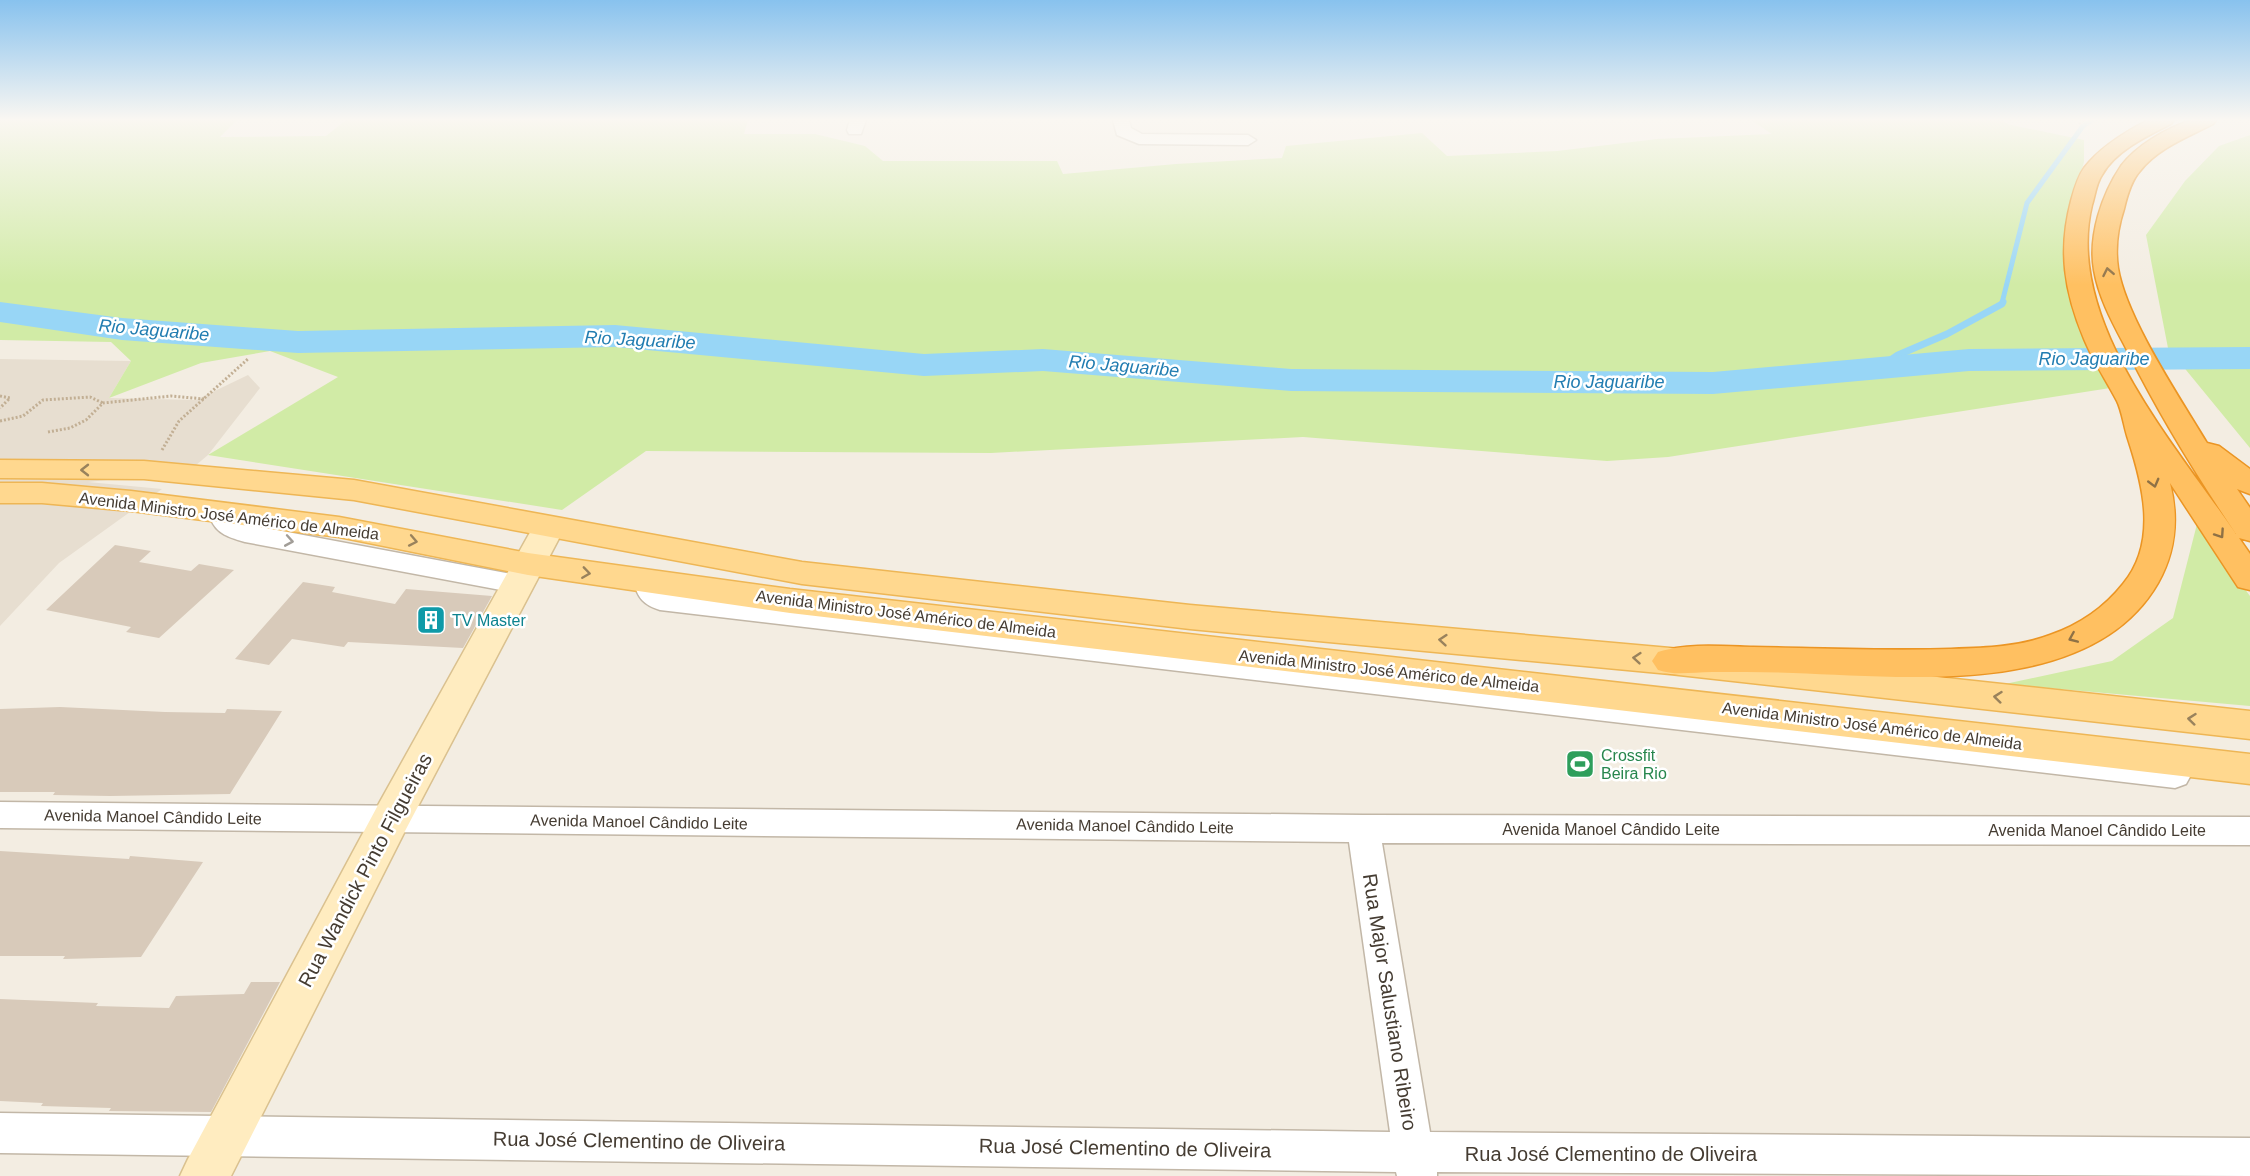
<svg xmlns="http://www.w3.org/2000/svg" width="2250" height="1176" font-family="Helvetica,sans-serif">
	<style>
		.residential { fill: #e7ded0 }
		.green { fill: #d1eba6 }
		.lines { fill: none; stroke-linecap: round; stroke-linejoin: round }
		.stream-far1 { stroke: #98d6f6; stroke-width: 5 }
		.stream { stroke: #98d6f6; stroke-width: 7 }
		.river { fill: #98d6f6; fill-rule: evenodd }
		.building { fill: #d8caba }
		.street-casing { stroke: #c2b7a7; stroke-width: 3 }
		.secondary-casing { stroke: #dac18f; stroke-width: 3 }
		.primary-casing { stroke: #eeb655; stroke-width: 3 }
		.highway-casing { stroke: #eb9524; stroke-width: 3 }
		.path-far1 { stroke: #c2af94; stroke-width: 2; stroke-dasharray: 2 2; stroke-linecap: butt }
		.path { stroke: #c2af94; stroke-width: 3; stroke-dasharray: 2 2; stroke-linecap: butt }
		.street { fill: #fff; fill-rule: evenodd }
		.secondary { fill: #ffecc0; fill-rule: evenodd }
		.primary { fill: #ffd88f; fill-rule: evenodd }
		.highway { fill: #ffc061; fill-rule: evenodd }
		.oneway { stroke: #8f7145 }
		.oneway2 { stroke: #99825c }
		.oneway3 { stroke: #a29e98 }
		.labels { text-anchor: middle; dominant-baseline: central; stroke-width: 5; stroke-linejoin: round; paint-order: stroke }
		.street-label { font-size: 16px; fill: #453c32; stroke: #fff }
		.culture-label { font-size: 16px; fill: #0d838f; stroke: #fff; text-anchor: start }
		.leisure-label { font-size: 16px; fill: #27864d; stroke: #fff; text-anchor: start }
		.water-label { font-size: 18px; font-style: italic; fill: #227db1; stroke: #fff }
		.near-street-label { font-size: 20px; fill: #453c32; stroke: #fff }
	</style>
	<rect width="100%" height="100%" fill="#f3ede2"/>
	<path class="residential" d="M0 359 131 361 109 398 196 400 248 375 260 388 208 455 176 482 135 477 88 482 162 489 59 563 0 626Z"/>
	<path class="green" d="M0 120H237L220 137 326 136 346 120H748L744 134H815L865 146 883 161H1057L1063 174 1176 164 1282 158 1286 146 1422 133 1447 156 1557 151 1657 139 1772 134 1751 120H2000L2011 125 2084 140V162L2073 200 2064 256 2123 386 1668 457 1607 461 1303 437 991 453 646 451 562 510 208 455 338 377 270 351 201 363 109 398 131 361 111 342 0 340Z
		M2250 135V448L2168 348 2146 235 2185 181 2219 146Z
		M2197 524 2250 596V706L2005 684 2112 661 2173 618Z"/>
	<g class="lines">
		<path class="stream-far1" d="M2002 303 2027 203 2083 126 2092 120"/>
		<path class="stream" d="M1879 368 1898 355 1947 334 2002 304 2003 302"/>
		<path class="river" d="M0 302 122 318 298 331 615 325 924 354 1043 349 1291 369 1713 372 1969 349 2250 347V369L1969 371 1713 394 1291 391 1043 371 924 376 615 347 298 353 122 340 0 322Z"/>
	</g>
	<path class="building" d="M115 545 151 551 139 562 191 571 199 564 234 570 159 638 126 632 131 627 46 610Z
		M303 582 335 587 332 592 395 604 406 589 492 596 463 648 348 642 344 647 292 639 269 665 235 659Z
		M60 707 165 712 225 713 227 709 282 711 230 794 110 796 53 795 55 792H0V709Z
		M0 851 129 859 130 856 203 862 141 957 63 959 65 956H0Z
		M251 982H280L211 1112 109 1111 111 1108 41 1106 43 1103 0 1101V999L98 1003 96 1006 169 1008 176 996 244 994Z"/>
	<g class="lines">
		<g class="street-casing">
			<path id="street" d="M850 120H866L861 134H849L847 130Z
				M1113 120H1129L1131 128 1142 134 1248 135 1256 140 1248 145 1139 144 1117 135Z
				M227 504 236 506 240 512 237 520 250 525 517 575 527 577 530 584 527 591 517 593 245 542C231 538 216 534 211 519L218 506Z
				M647 572 656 574 665 591 2175 762 2186 766 2191 775 2186 784 2175 788 660 610C644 605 637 598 634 581L638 574Z
				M0 802 1363 815 2250 817V845L1382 843 1430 1132 2250 1138V1176L1437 1172V1176H1397L1396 1172 0 1153V1113L1390 1132 1349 842 0 828Z"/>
		</g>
		<g class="secondary-casing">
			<path id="secondary" d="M549 517 560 520 565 527 405 831 231 1176H180L188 1159 377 807 533 527 538 520Z"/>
		</g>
		<g class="primary-casing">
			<path id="primary" d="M0 460 144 461 354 480 802 562 1190 605 1670 648 2250 711V739L1670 674 1190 629 802 584 354 500 144 479 0 478Z
				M0 483H42L131 491 339 517 528 553 790 589 2250 754V784L790 613 528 575 339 537 131 511 42 503H0Z"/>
		</g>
		<g class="highway-casing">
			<path id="highway" d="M2148 120H2174L2171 124C2147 136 2115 151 2102 175 2096 184 2095 196 2092 205 2064 321 2175 444 2236 534 2197 476 2160 416 2129 354 2115 327 2099 300 2094 270 2088 236 2102 194 2121 166 2136 146 2165 129 2189 121 2197 118 2208 120 2216 120L2213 124C2188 137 2158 148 2140 171 2131 181 2127 196 2124 209 2118 227 2115 248 2118 268 2126 318 2180 398 2207 443L2219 446 2250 469V494L2237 489 2250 508V541L2239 538 2250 554V590L2238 587 2170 483C2179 519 2176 551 2158 583 2092 698 1906 677 1793 673 1766 672 1739 672 1712 672 1693 672 1675 676 1658 670L1652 661 1658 652C1687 643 1722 646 1753 647 1819 648 1884 651 1950 649 1983 648 2019 647 2050 635 2079 625 2104 608 2123 584 2158 542 2143 485 2128 439 2124 427 2122 411 2117 401 2106 380 2093 361 2084 339 2064 291 2058 250 2071 201 2074 190 2077 178 2084 168 2100 147 2125 132 2148 120Z"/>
		</g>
		<path class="path-far1" d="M2079 124 2085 120"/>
		<path class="path" d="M0 396 10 398 0 408
			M0 421 23 416 43 400 90 397 103 403
			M48 432 70 428 86 420 103 403 171 396 204 399
			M162 450 179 421 249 358"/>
		<use href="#street" class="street"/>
		<use href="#secondary" class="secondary"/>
		<use href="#primary" class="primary"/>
		<use href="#highway" class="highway"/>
	</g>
	<defs><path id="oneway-chevron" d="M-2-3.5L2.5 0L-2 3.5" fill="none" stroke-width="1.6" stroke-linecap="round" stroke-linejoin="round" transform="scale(1.5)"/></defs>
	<g class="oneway">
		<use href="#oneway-chevron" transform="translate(2108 272) rotate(-101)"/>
		<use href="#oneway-chevron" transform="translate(2154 483) rotate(75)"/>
		<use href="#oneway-chevron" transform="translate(2220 534) rotate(56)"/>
		<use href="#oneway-chevron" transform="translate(2073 638) rotate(157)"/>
	</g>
	<g class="oneway2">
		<use href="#oneway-chevron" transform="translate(85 470) rotate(-180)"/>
		<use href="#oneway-chevron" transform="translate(413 541) rotate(11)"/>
		<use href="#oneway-chevron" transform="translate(586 573) rotate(8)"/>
		<use href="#oneway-chevron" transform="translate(1443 640) rotate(-175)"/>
		<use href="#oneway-chevron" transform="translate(1637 658) rotate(-175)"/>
		<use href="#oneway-chevron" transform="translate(1998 697) rotate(-174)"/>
		<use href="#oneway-chevron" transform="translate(2192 719) rotate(-174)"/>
	</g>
	<use class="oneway3" href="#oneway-chevron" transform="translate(289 541) rotate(10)"/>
	<linearGradient id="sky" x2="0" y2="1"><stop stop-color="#88c2ee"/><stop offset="0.42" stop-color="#faf7f2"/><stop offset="1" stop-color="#faf7f2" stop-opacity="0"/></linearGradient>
	<rect width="2250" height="285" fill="url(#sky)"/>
	<defs>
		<g id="building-square" transform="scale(1.5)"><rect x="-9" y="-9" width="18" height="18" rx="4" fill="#0f9aa8" stroke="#fff"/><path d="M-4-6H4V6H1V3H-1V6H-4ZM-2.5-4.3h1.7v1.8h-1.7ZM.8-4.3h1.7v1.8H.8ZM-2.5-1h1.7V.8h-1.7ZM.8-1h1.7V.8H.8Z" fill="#fff"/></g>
		<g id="stadium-square" transform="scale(1.5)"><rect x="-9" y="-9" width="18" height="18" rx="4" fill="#2e9e5b" stroke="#fff"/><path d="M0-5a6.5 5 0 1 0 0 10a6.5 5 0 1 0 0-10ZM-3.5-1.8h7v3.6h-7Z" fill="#fff"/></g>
	</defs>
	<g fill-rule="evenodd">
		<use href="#building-square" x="431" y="620"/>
		<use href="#stadium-square" x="1580" y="764"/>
	</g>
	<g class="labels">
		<g class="street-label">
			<text transform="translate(229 516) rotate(7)">Avenida Ministro José Américo de Almeida</text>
			<text transform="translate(906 614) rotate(7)">Avenida Ministro José Américo de Almeida</text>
			<text transform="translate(1389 671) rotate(6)">Avenida Ministro José Américo de Almeida</text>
			<text transform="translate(1872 726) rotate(7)">Avenida Ministro José Américo de Almeida</text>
			<text transform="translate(153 817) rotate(1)">Avenida Manoel Cândido Leite</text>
			<text transform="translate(639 822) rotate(1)">Avenida Manoel Cândido Leite</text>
			<text transform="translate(1125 826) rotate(1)">Avenida Manoel Cândido Leite</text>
			<text x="1611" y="829">Avenida Manoel Cândido Leite</text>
			<text x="2097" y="830">Avenida Manoel Cândido Leite</text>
		</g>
		<g class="culture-label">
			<text x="452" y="620">TV Master</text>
		</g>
		<g class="leisure-label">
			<text x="1601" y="755">Crossfit<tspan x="1601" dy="18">Beira Rio</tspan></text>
		</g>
		<g class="water-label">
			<text transform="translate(154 330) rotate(5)">Rio Jaguaribe</text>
			<text transform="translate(640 340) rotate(3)">Rio Jaguaribe</text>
			<text x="2094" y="359">Rio Jaguaribe</text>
			<text transform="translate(1124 366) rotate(5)">Rio Jaguaribe</text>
			<text x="1609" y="382">Rio Jaguaribe</text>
		</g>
		<g class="near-street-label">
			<text transform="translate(365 870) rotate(-62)">Rua Wandick Pinto Filgueiras</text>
			<text transform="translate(1390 1002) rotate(81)">Rua Major Salustiano Ribeiro</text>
			<text transform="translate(639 1141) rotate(1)">Rua José Clementino de Oliveira</text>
			<text transform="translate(1125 1148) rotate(1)">Rua José Clementino de Oliveira</text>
			<text x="1611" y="1154">Rua José Clementino de Oliveira</text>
		</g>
	</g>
</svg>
